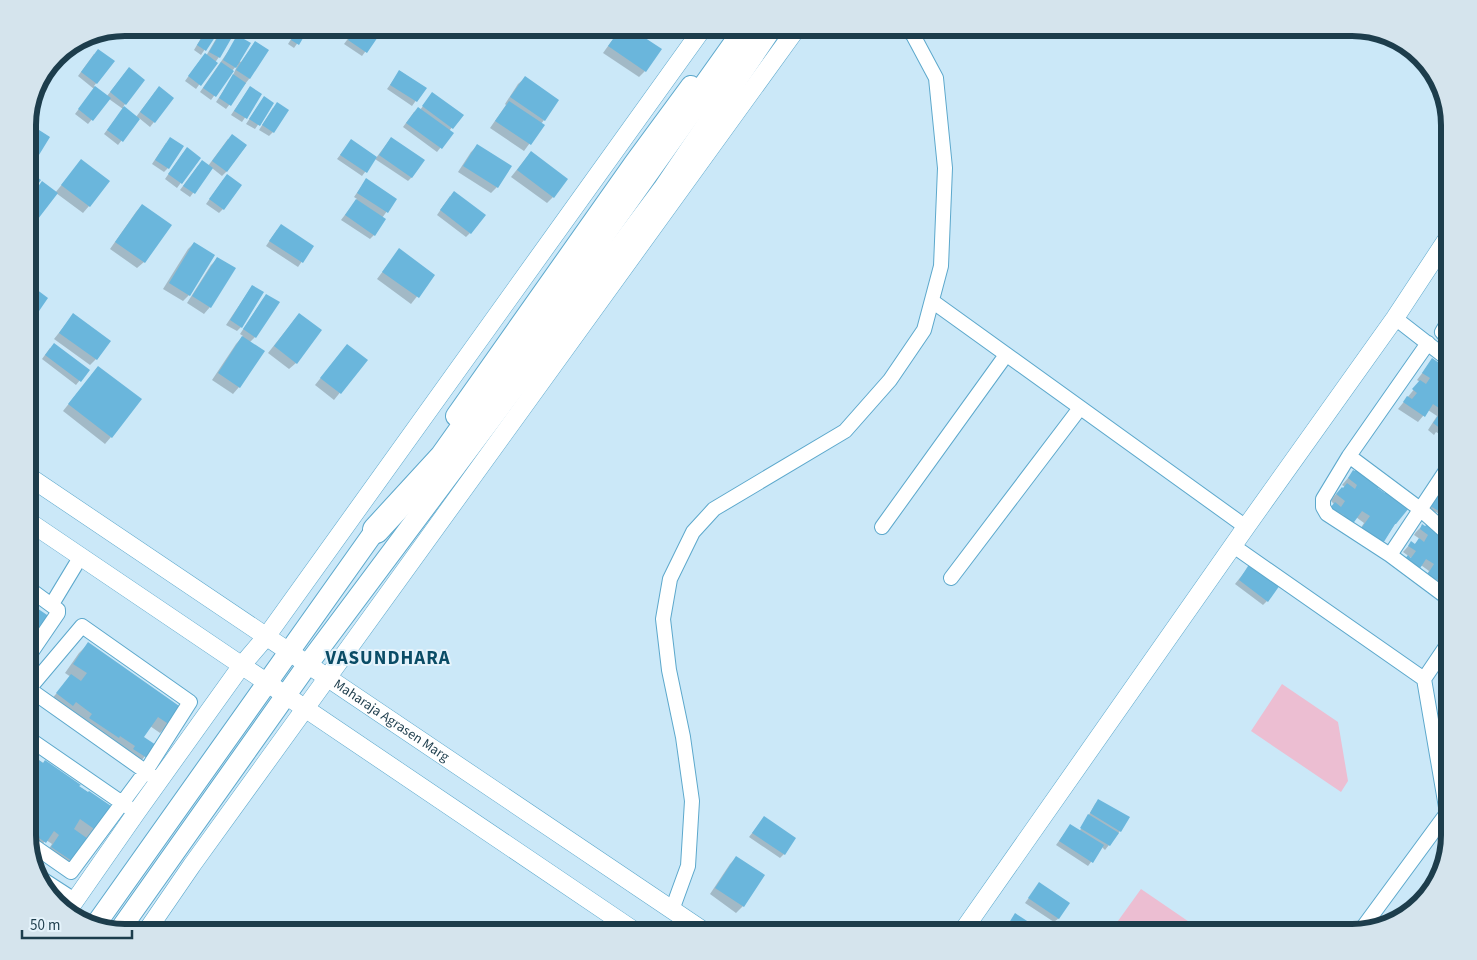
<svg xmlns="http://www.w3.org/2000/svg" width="1477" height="960" font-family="'Source Sans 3',sans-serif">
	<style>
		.green { fill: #ecbed2 }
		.shadow { fill: #0003 }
		.building { fill: #6ab6dc }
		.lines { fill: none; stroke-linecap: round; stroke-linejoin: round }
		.minor-casing { stroke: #5ca8cc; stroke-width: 16 }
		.tertiary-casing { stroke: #5ca8cc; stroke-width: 19 }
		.secondary-casing { stroke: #5ca8cc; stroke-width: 22 }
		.motorway-casing { stroke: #5ca8cc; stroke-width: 28 }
		.minor { stroke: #fff; stroke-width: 14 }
		.tertiary { stroke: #fff; stroke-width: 18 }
		.secondary { stroke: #fff; stroke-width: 20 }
		.motorway { stroke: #fff; stroke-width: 26 }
		.labels { text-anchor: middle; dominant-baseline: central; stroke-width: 4; stroke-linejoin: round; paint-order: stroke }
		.street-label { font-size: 14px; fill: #1d3d4c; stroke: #e5f3fb }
		.district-label { font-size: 19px; font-weight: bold; letter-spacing: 1px; fill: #0a4c66; stroke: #e5f3fb }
		.rim { fill: none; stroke: #1d3d4c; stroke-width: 6 }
	</style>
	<rect width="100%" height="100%" fill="#cbe8f8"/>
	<path class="green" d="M1282 684 1338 722 1348 781 1341 792 1251 731Z
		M1141 889 1201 930 1199 932H1110Z"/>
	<path class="shadow" d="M207 28H219L201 55 194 50Z
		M224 28 233 33 219 57 196 89 185 81 201 59 206 56 220 32Z
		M298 28H308L294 48 288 44Z
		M356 28H383L362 56 344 44Z
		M621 28H628L660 49 645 71 639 77 603 53Z
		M661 28H681L673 36Z
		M238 37 239 61 241 62 255 42 267 50 249 79 226 109 216 102 234 75H233L238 64 232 71 211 100 200 92Z
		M94 54 113 62 94 86 107 96 125 73V104L123 107 136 117 155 92 173 98 150 127 139 118 118 145 104 134 123 109 109 99 88 124 75 114 94 89 78 76Z
		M400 71 425 88 412 106 387 89Z
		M525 78 544 120 541 124 543 125 524 151 490 128 506 105 505 104 518 84Z
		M250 87 261 94 242 122 231 115Z
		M264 97 273 103 255 129 246 124Z
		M429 98 462 115 449 131 452 133 437 152 403 127 414 112 420 110Z
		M273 108V132L269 136 259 130Z
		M36 129 49 137 28 170V141Z
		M391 138 412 177 408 181 375 159 362 176 337 159 351 141 376 158Z
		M228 139 246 146 226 172 222 176 212 168 190 197 180 190 198 166 202 162 208 166Z
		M166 143 168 168 164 172 152 164Z
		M478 145 497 187 491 193 458 172 471 152Z
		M531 152 553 197 547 203 511 177Z
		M183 153 199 158 177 188 165 179Z
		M81 161 108 181 89 206 83 213 56 193 33 222 28 219V201L39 187 55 193Z
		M223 180V209L219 213 206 204Z
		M363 184 395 200 382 218 374 235 370 239 341 220 357 199 354 197Z
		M450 196 470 233 466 237 437 215Z
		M142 205 144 262 137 268 110 249 136 212Z
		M277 230 312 247 298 267 266 246Z
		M194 243 189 295 183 301 163 289 188 249Z
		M399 250 434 275 411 304 377 279Z
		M218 258 234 269 210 307 204 314 187 303 211 265Z
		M252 286 241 327 237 331 226 325Z
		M263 299 255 337 250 342 239 387 233 394 212 380 236 344 243 336 240 334Z
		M299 314 296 363 289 369 268 353Z
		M73 315 96 359 90 365 54 339Z
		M347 345 366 360 334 400 315 385Z
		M50 348 88 370 76 385 42 359Z
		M1432 360 1449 371V380L1447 384 1449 386V439L1446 443 1441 439 1443 436 1436 432 1434 435 1428 430 1437 416 1428 410 1418 422 1398 409 1420 382 1417 380Z
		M98 367 111 437 105 444 63 411Z
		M1354 471 1376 488 1395 524 1381 545 1355 537 1364 523 1356 517 1345 531 1325 515 1334 504 1331 501 1335 495 1345 487 1342 485Z
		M1449 483V522L1436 512 1429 519 1422 515Z
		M1428 525 1449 542V584L1441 595 1422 582 1429 571 1403 552 1411 543 1414 545 1420 539 1414 535 1416 532 1422 526 1426 528Z
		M1247 569 1267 601 1263 605 1235 584Z
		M28 603 48 618 30 640 31 642 28 647Z
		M88 644 169 724 160 733 150 726 143 737 154 745 137 766 48 703 71 677 65 673 79 653Z
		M28 753 112 808 66 871 44 856 52 844 46 840 36 851 28 841Z
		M1099 800 1120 831 1105 850 1102 847 1088 866 1056 845 1067 830 1078 834 1095 804Z
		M764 818 784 854 780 858 749 837Z
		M736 858 763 876 743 906 736 913 710 894 730 864Z
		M1036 888 1059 918 1054 922 1025 903Z
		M1429 890 1431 891 1419 902 1423 897Z
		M1016 915 1041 932H1003Z"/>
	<path class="building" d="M208 28H221L206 51 197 45Z
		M223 28 235 32 220 58 209 52Z
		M298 28H309L299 45 291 40Z
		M356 28H384L367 53 348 40Z
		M621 28H630L662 49 646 72 608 46Z
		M237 35 251 43 236 68 223 60Z
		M255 41 269 50 250 79 236 70Z
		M98 49 115 61 97 84 81 72Z
		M205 53 218 63 201 86 188 76Z
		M221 62 234 71 216 97 203 88Z
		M129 67 145 80 126 105 110 92Z
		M399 70 427 88 417 102 390 85Z
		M233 74 246 83 231 106 219 98Z
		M525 76 559 100 545 121 510 97Z
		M95 86 111 98 93 121 78 109Z
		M159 86 174 98 155 123 140 112Z
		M250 86 262 94 247 119 234 111Z
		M432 92 464 115 453 129 422 106Z
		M264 96 274 103 260 126 249 119Z
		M509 101 545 125 531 145 495 121Z
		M277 102 289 110 274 133 262 125Z
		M124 106 140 119 123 142 107 130Z
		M418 107 454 133 442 149 406 123Z
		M36 128 50 137 31 168 28 166V142Z
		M232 134 247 145 227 172 212 161Z
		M170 137 184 146 169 169 155 160Z
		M391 137 425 160 412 178 379 155Z
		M351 139 377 157 367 173 340 155Z
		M477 144 512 166 498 188 463 166Z
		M187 147 201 158 182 184 168 174Z
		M531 151 568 179 554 198 517 170Z
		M81 159 110 181 90 207 61 185Z
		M202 160 213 168 195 194 183 186Z
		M31 173 41 180 28 198V177Z
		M227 174 242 185 224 210 209 199Z
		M366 178 397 199 388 213 357 193Z
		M42 181 58 193 38 219 28 212V201Z
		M454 191 486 215 471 234 440 210Z
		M356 199 386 219 375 236 345 215Z
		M142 204 172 225 145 263 115 242Z
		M281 224 314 246 303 263 269 241Z
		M194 242 215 255 190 296 169 283Z
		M28 243 36 250 28 261Z
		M399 248 435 275 419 298 382 272Z
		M217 257 236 268 211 308 192 296Z
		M28 283 48 298 28 327Z
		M252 285 264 292 242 328 230 320Z
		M266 294 280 302 256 338 243 329Z
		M73 313 111 341 97 360 59 333Z
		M299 313 322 330 297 364 274 346Z
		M242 336 265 351 240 388 218 373Z
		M54 343 90 370 81 382 45 355Z
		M347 344 368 360 341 394 320 378Z
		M1432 358 1449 370V435L1446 432 1448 429 1443 426 1441 429 1433 423 1442 410 1433 404 1425 417 1403 402 1407 396 1412 399 1417 393 1412 389 1420 380 1426 384 1430 378 1422 373Z
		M98 366 142 399 112 438 68 404Z
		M1358 467 1380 484 1378 488 1385 493 1388 489 1409 508 1396 524H1395L1382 545 1369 533 1368 536 1360 530 1370 516 1362 511 1352 525 1342 518 1344 515 1330 508 1335 502 1341 507 1345 501 1336 494 1342 487 1343 488 1347 483 1355 489 1357 485 1348 478 1353 470 1355 471Z
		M1439 489 1449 495 1447 497 1449 499V506L1444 503 1439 511 1430 506Z
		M1422 524 1425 526 1428 524 1449 541V587L1448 589 1438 583 1440 581 1436 579 1435 580 1427 575 1434 564 1426 559 1419 570 1404 560 1408 555 1411 558 1416 551 1408 546 1411 541 1415 544 1419 538 1424 542 1428 535 1420 529Z
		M1250 563 1280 585 1268 602 1239 580Z
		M28 602 50 617 39 633 28 625Z
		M88 642 182 708 170 725 158 717 144 737 156 745 147 758 133 749 135 746 120 736 119 738 89 718 92 714 76 702 73 706 56 693 71 674 81 681 87 673 73 664Z
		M28 748 31 750 29 753 43 763 45 760 81 785 79 786 88 792 89 791 114 808 97 831 80 819 74 829 91 841 75 863 51 847 59 835 54 831 46 843 28 830Z
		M1098 799 1130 817 1121 832 1090 813Z
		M1088 814 1119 833 1110 846 1080 828Z
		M764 816 796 838 785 855 752 833Z
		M1070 824 1104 845 1093 863 1059 841Z
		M736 856 765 875 744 907 715 888Z
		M1039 882 1070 903 1059 919 1028 898Z
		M1015 913 1044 932H1007L1004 931Z"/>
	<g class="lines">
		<g class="minor-casing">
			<path id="minor" d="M932 301 1246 527
				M1395 318 1449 360
				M1449 320 1442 332 1449 340
				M1428 343 1349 456 1323 499V507L1327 514 1390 555 1445 596 1449 597
				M1349 456 1420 509 1449 535
				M882 527 1006 355
				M1232 545 1424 679
				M1390 555 1449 466
				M951 578 1080 408
				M28 588 58 610V613L28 657
				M52 604 81 556
				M29 689 152 776
				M28 690 82 626 190 702 146 771 71 872 28 842
				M28 738 128 807
				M39 877 76 901
				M672 910 688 866 692 801 683 737 669 670 663 619 670 579 693 532 714 509 845 431 890 380 924 330 941 266 945 168 936 78 913 35 906 28
				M1361 930 1447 813 1424 679 1449 642"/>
		</g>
		<g class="tertiary-casing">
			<g id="tertiary">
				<path id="s1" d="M28 476 705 932"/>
				<path d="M28 521 636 932"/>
				<path d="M67 912 136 813 242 665 266 637 703 28"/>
				<path d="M146 932 192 865 797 28"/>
				<path d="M962 932 1246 527 1395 318 1449 236"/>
			</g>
		</g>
		<g class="secondary-casing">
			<path id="secondary" d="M456 416 635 162 691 86
				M96 924 384 518
				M119 931 308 664 663 189 772 28"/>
		</g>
		<g class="motorway-casing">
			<path id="motorway" d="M376 530 443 457 748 28"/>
		</g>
		<use href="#minor" class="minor"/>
		<use href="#tertiary" class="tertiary"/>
		<use href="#secondary" class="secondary"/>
		<use href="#motorway" class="motorway"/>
	</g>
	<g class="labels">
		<g class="street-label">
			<text stroke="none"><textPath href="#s1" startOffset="438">Maharaja Agrasen Marg</textPath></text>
		</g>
		<g class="district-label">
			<text x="388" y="658">VASUNDHARA</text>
		</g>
	</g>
	<path d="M0 0H1477V960H0ZM125 36H1352A89 89 0 0 1 1441 125V835A89 89 0 0 1 1352 924H125A89 89 0 0 1 36 835V125A89 89 0 0 1 125 36Z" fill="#d5e4ed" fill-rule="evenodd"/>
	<path class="rim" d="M125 36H1352A89 89 0 0 1 1441 125V835A89 89 0 0 1 1352 924H125A89 89 0 0 1 36 835V125A89 89 0 0 1 125 36Z"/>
	<path d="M22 930v8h110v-8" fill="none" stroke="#1d3d4c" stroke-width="2.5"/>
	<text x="30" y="930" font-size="15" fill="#1d3d4c" stroke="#e5f3fb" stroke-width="4" paint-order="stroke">50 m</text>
</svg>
